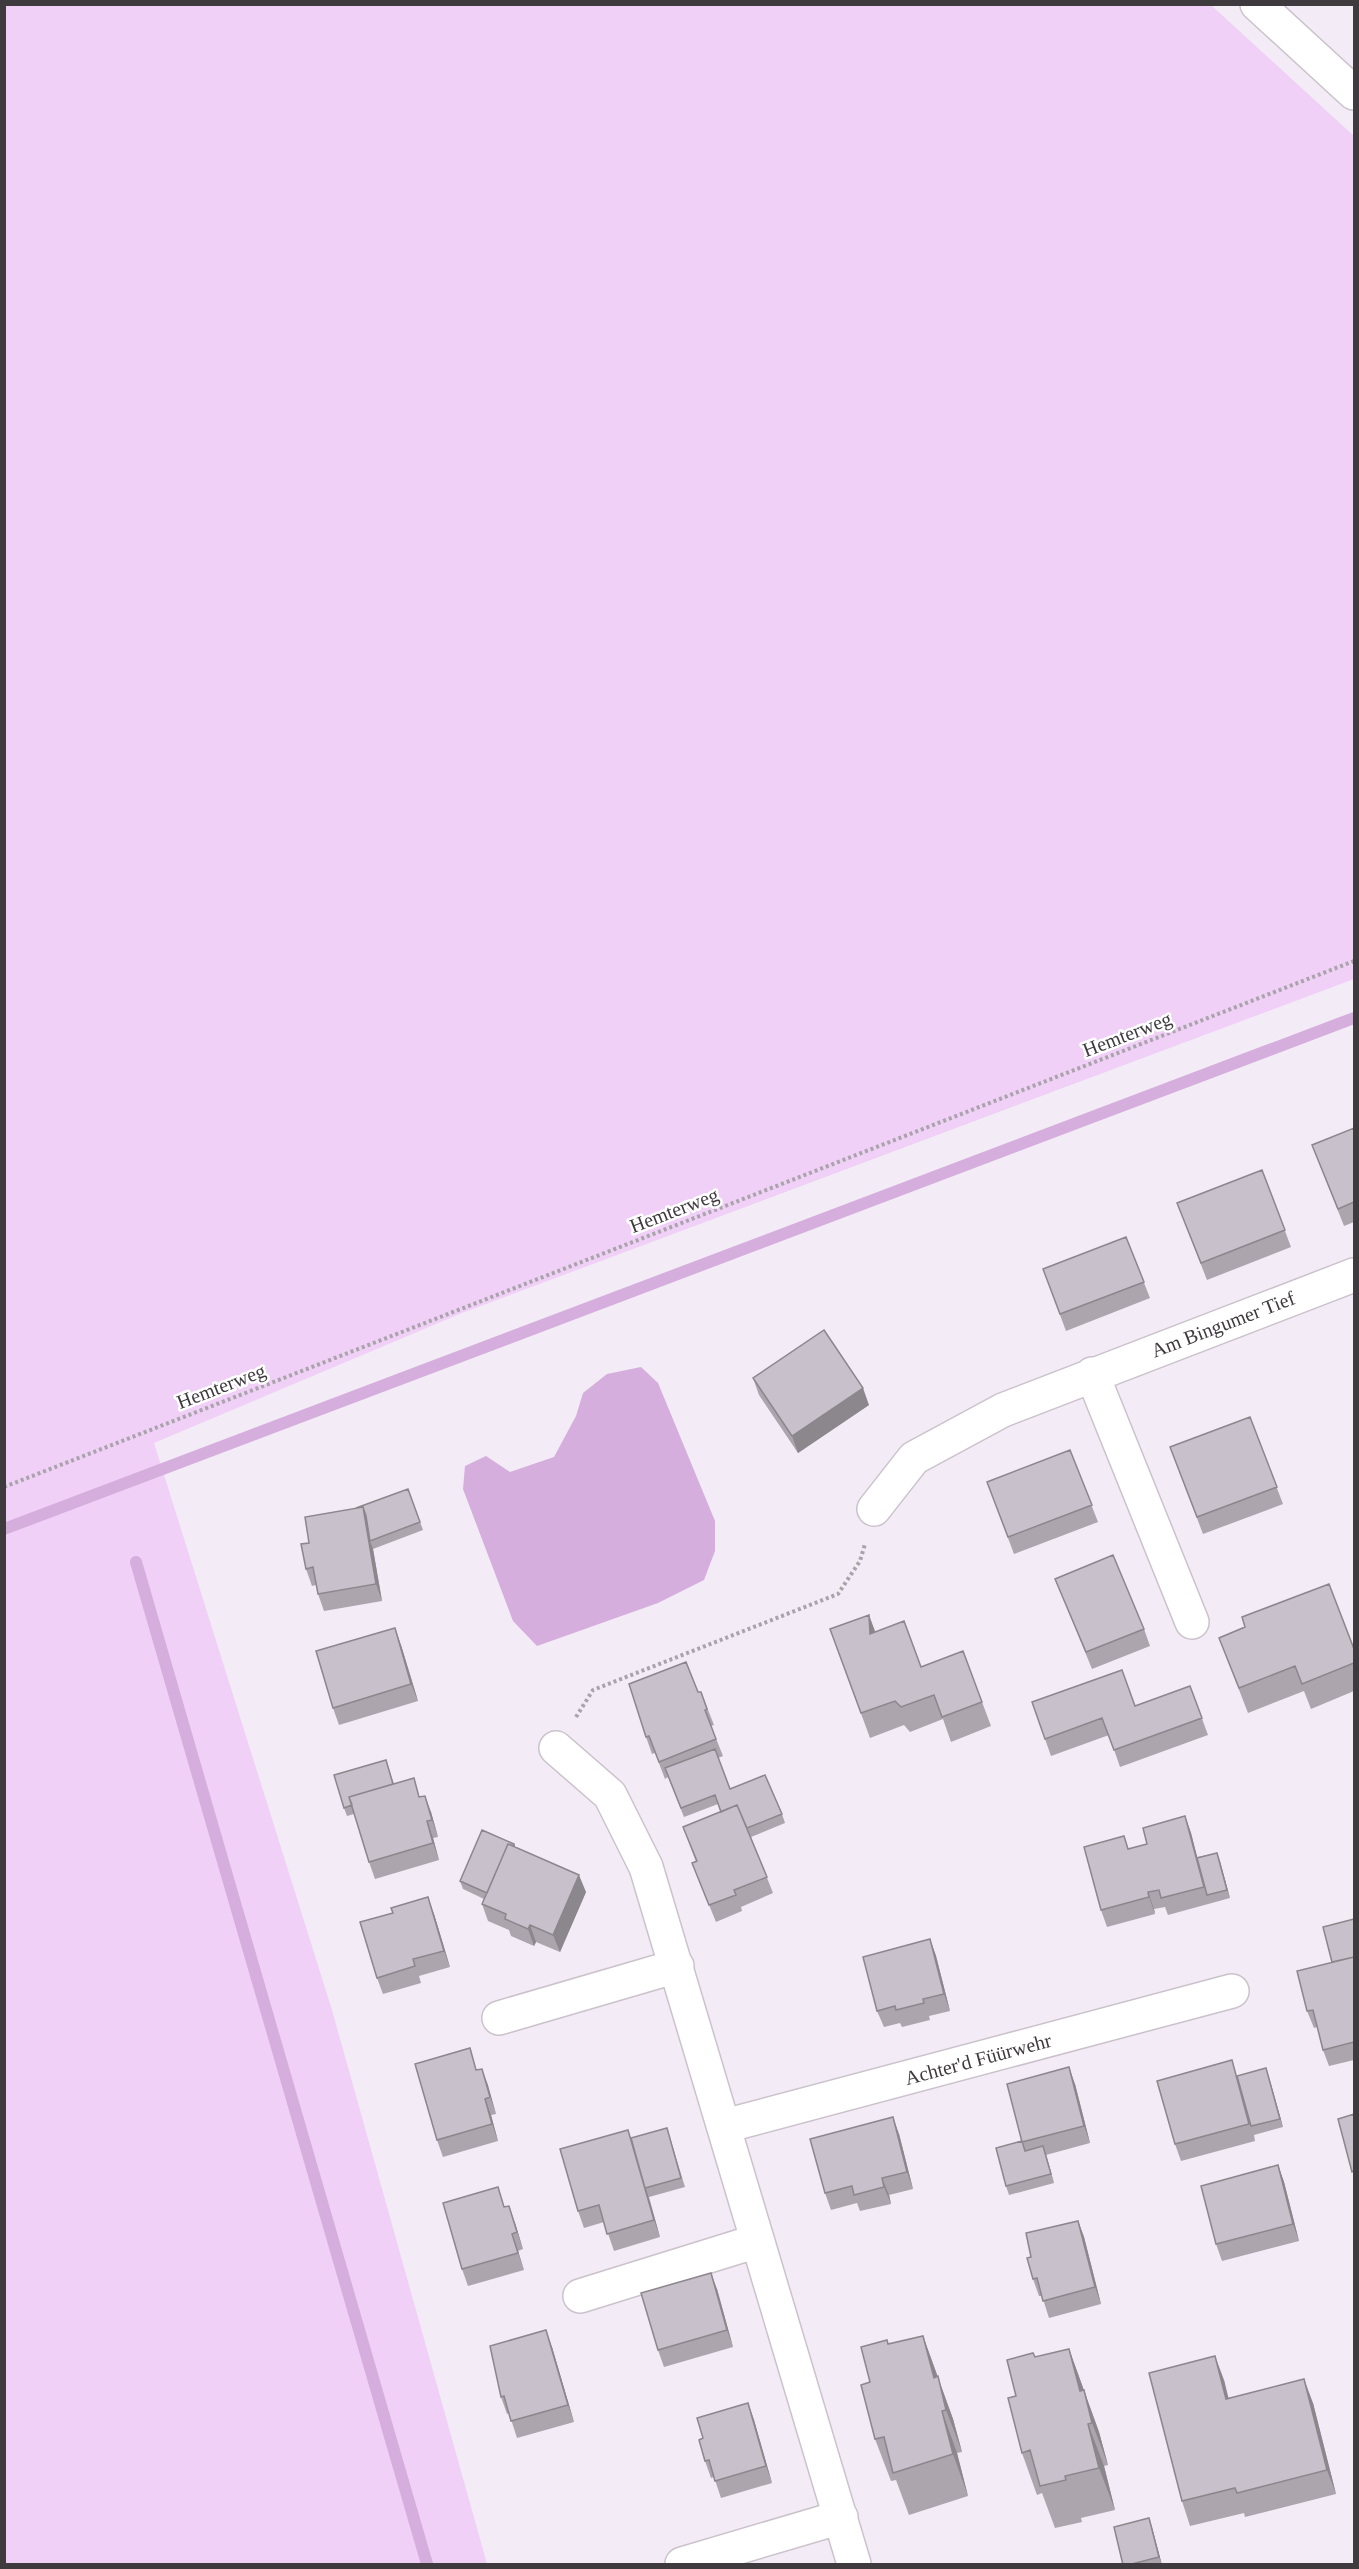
<svg xmlns="http://www.w3.org/2000/svg" width="1359" height="2569" font-family="'Times New Roman',serif">
	<style>
		.green { fill: #f0d0f7 }
		.water { fill: #d5aedd }
		.lines { fill: none; stroke-linecap: round; stroke-linejoin: round }
		.stream { stroke: #d5aedd; stroke-width: 12 }
		.minor-casing { stroke: #cbc2cc; stroke-width: 36 }
		.path { stroke: #a9a3aa; stroke-width: 4; stroke-dasharray: 3 3; stroke-linecap: butt }
		.minor { stroke: #fff; stroke-width: 33 }
		.wall { fill: #aca5ae }
		.shaded-wall { fill: #8c868d }
		.building { fill: #c8c0ca; stroke: #8c868d; stroke-width: 1.5 }
		.labels { text-anchor: middle; dominant-baseline: central; stroke-width: 5; stroke-linejoin: round; paint-order: stroke }
		.street-label { font-size: 20px; fill: #3e3a3e; stroke: #fff }
	</style>
	<rect width="100%" height="100%" fill="#f3ebf5"/>
	<path class="green" d="M5 4 1211 5 1354 136V979L462 1313 154 1443 332 2010 487 2564H5Z"/>
	<path class="water" d="M641 1367 658 1383 715 1521V1551L704 1580 658 1603 537 1646 513 1621 463 1489 465 1466 486 1456 510 1472 554 1457 576 1416 583 1393 607 1374Z"/>
	<g class="lines">
		<path class="stream" d="M4 1529 1354 1018
			M136 1562 427 2564"/>
		<g class="minor-casing">
			<path id="minor" d="M1257 4 1354 93
				M1092 1374 1192 1622
				M874 1509 914 1458 1003 1410 1354 1275
				M556 1748 610 1795 646 1867 854 2564
				M499 2018 677 1966
				M725 2126 1232 1991
				M580 2296 757 2241
				M682 2564 841 2517"/>
		</g>
		<path class="path" d="M4 1487 1354 961
			M576 1717 593 1690 838 1594 860 1561 865 1544"/>
		<use href="#minor" class="minor"/>
	</g>
	<path class="wall" d="M1354 1128V1222L1344 1226 1312 1145Z
		M1262 1170 1291 1247 1207 1280 1177 1203Z
		M1126 1237 1150 1298 1066 1331 1043 1269Z
		M753 1378 869 1405 798 1453 759 1395Z
		M1250 1417 1283 1504 1203 1534 1170 1447Z
		M1070 1450 1098 1522 1014 1554 987 1482Z
		M408 1489 423 1530 373 1549 382 1601 324 1611 318 1594 316 1585 312 1586 306 1569 309 1543 355 1508Z
		M1055 1579 1144 1629 1150 1646 1092 1669Z
		M1245 1627 1354 1649V1691L1311 1709 1304 1691 1248 1713 1219 1638Z
		M830 1629 875 1632 921 1667 982 1702 991 1726 951 1742 943 1719 910 1732 904 1725 870 1738Z
		M401 1645 418 1701 339 1725 333 1708Z
		M1190 1686 1208 1735 1120 1767 1109 1735 1051 1756 1032 1702 1135 1706Z
		M698 1692H701L714 1725 711 1726 723 1756 718 1758 730 1789 782 1814 785 1823 751 1837 773 1893 741 1907 742 1911 716 1922 692 1863 696 1862 683 1827 721 1812 718 1804 684 1817 668 1777 665 1779 655 1753 652 1754 646 1737Z
		M389 1769 394 1784 420 1797 431 1812 438 1837 433 1838 439 1860 375 1879 369 1862 354 1814 347 1816 344 1808Z
		M1185 1816 1191 1833 1197 1857 1217 1853 1230 1898 1168 1915 1165 1907 1154 1909 1155 1914 1107 1927 1101 1910 1129 1849 1147 1844Z
		M514 1844 516 1847 586 1892 560 1952 536 1942 534 1946 511 1936 509 1930 488 1921 482 1904 484 1899 463 1889 460 1881Z
		M434 1914 450 1967 419 1976 421 1983 383 1994 377 1978Z
		M1354 1919V2060L1329 2066 1323 2050 1317 2027 1314 2028 1307 2011Z
		M930 1939 936 1956 950 2011 929 2016 930 2020 902 2027 900 2023 884 2027 877 2011Z
		M1266 2068 1283 2127 1254 2135 1255 2141 1181 2161 1175 2144 1238 2076Z
		M482 2069 496 2114 491 2115 498 2141 443 2157 437 2140 478 2070Z
		M1075 2084 1090 2143 1046 2155 1054 2183 1009 2195 1006 2186 1022 2141Z
		M667 2128 685 2187 649 2197 660 2237 614 2251 604 2222 584 2228 578 2211 631 2138Z
		M899 2134 913 2189 889 2195 891 2204 860 2211 857 2203 831 2210 825 2193Z
		M1278 2165 1284 2182 1299 2241 1222 2261 1216 2244Z
		M505 2207 515 2223 523 2249 518 2251 524 2270 468 2286 462 2269Z
		M1078 2221 1084 2237 1101 2304 1049 2318 1042 2296H1039L1033 2279 1031 2257Z
		M717 2289 733 2347 664 2367 658 2350Z
		M923 2336 953 2419 962 2452 957 2453 968 2496 909 2515 896 2480 891 2481 875 2439 870 2382 889 2344Z
		M552 2347 574 2422 517 2438 509 2413 507 2414 501 2397Z
		M1069 2349 1099 2432 1108 2465 1104 2466 1115 2510 1081 2518 1082 2522 1055 2528 1042 2493 1037 2495 1022 2453 1016 2396 1035 2357Z
		M1224 2380 1228 2399 1313 2403 1336 2494 1245 2517 1244 2513 1190 2526 1182 2501Z
		M748 2403 754 2420 772 2483 721 2498 714 2477 711 2478 705 2461 703 2438Z
		M1149 2518 1162 2565H1123Z"/>
	<path class="shaded-wall" d="M863 1388 869 1405 798 1453 792 1436Z
		M363 1507 369 1524 370 1541 373 1549 382 1601 376 1584Z
		M869 1615 878 1639 870 1634Z
		M395 1628 401 1645 418 1701 411 1684Z
		M425 1796 431 1812 438 1837 432 1820Z
		M1185 1816 1191 1833 1207 1895 1210 1903 1204 1887Z
		M427 1821 433 1838 439 1860 433 1843Z
		M1217 1853 1220 1861 1230 1898 1227 1890Z
		M579 1875 586 1892 560 1952 553 1935Z
		M1148 1892 1154 1909 1155 1914 1149 1897Z
		M428 1897 434 1914 450 1967 444 1951Z
		M530 1925 536 1942 534 1946 528 1929Z
		M930 1939 936 1956 950 2011 944 1994Z
		M1069 2067 1075 2084 1090 2143 1084 2126Z
		M1266 2068 1269 2077 1283 2127 1280 2119Z
		M482 2069 488 2085 496 2114 490 2097Z
		M485 2099 491 2115 498 2141 492 2124Z
		M893 2117 899 2134 913 2189 907 2172Z
		M628 2130 634 2147 660 2237 654 2220Z
		M1043 2146 1046 2155 1054 2183 1051 2174Z
		M1278 2165 1284 2182 1299 2241 1293 2224Z
		M882 2178 889 2195 891 2204 884 2187Z
		M509 2206 515 2223 523 2249 517 2232Z
		M1078 2221 1084 2237 1101 2304 1095 2287Z
		M512 2234 518 2251 524 2270 518 2253Z
		M711 2273 717 2289 733 2347 727 2330Z
		M546 2330 552 2347 574 2422 568 2405Z
		M923 2336 953 2419 962 2452 934 2378Z
		M1069 2349 1099 2432 1108 2465 1080 2391Z
		M1215 2356 1224 2380 1235 2424 1226 2399Z
		M1304 2379 1313 2403 1336 2494 1327 2470Z
		M748 2403 754 2420 772 2483 766 2466Z
		M942 2411 957 2453 968 2496 953 2454Z
		M1088 2424 1104 2466 1115 2510 1099 2468Z
		M1149 2518 1152 2527 1162 2565 1159 2557Z"/>
	<path class="building" d="M1354 1128V1202L1338 1209 1312 1145Z
		M1262 1170 1285 1230 1201 1263 1177 1203Z
		M1126 1237 1144 1282 1060 1314 1043 1269Z
		M824 1330 863 1388 792 1436 753 1378Z
		M1250 1417 1277 1487 1197 1517 1170 1447Z
		M1070 1450 1092 1505 1008 1537 987 1482Z
		M408 1489 420 1522 370 1541 366 1516 363 1507 356 1508Z
		M363 1507 376 1584 318 1594 313 1567 306 1569 301 1544 309 1543 305 1517Z
		M1113 1555 1144 1629 1086 1652 1055 1579Z
		M1329 1584 1354 1649V1663L1302 1684 1295 1666 1239 1688 1219 1638 1245 1627 1242 1617Z
		M869 1615 870 1634 904 1621 921 1667 963 1651 982 1702 942 1717 934 1695 901 1707 895 1701 861 1713 830 1629Z
		M395 1628 411 1684 333 1708 316 1651Z
		M686 1662 698 1692H701L707 1709 705 1710 716 1739 659 1762 649 1736 646 1737 629 1684Z
		M1122 1670 1135 1706 1190 1686 1202 1718 1114 1750 1102 1718 1045 1739 1032 1702Z
		M715 1749 730 1789 765 1775 782 1814 747 1828 737 1805 721 1812 715 1795 681 1808 665 1768Z
		M386 1760 393 1784 349 1797 352 1805 344 1808 334 1775Z
		M414 1778 419 1797 425 1796 432 1820 427 1821 433 1843 369 1862 349 1797Z
		M737 1805 767 1877 734 1890 736 1895 709 1905 692 1863 697 1861 683 1827Z
		M1185 1816 1204 1887 1161 1898 1159 1890 1148 1892 1149 1897 1101 1910 1084 1847 1124 1836 1128 1849 1147 1844 1143 1828Z
		M482 1830 514 1844V1846L508 1844 487 1893 460 1881Z
		M508 1844 579 1875 553 1935 530 1925 528 1929 505 1919 506 1914 482 1904Z
		M1217 1853 1227 1890 1207 1895 1197 1858Z
		M428 1897 444 1951 413 1959 415 1966 377 1978 360 1922 393 1913 391 1908Z
		M1354 1919V1957L1332 1962 1323 1927Z
		M930 1939 944 1994 923 1999 924 2003 896 2010 895 2006 877 2011 863 1957Z
		M1354 1957V2042L1323 2050 1313 2010 1307 2011 1297 1971Z
		M470 2048 476 2070 482 2069 490 2097 485 2099 492 2124 437 2140 415 2064Z
		M1232 2060 1249 2124 1175 2144 1157 2081Z
		M1069 2067 1084 2126 1022 2142 1007 2084Z
		M1266 2068 1280 2119 1251 2126 1237 2076Z
		M1354 2114V2171L1352 2172 1338 2119Z
		M893 2117 907 2172 882 2178 884 2187 854 2195 852 2186 825 2193 810 2139Z
		M667 2128 681 2178 645 2188 631 2138Z
		M628 2130 654 2220 607 2234 599 2205 578 2211 560 2149Z
		M1022 2141 1025 2151 1043 2146 1051 2174 1006 2186 996 2148Z
		M1278 2165 1293 2224 1216 2244 1201 2186Z
		M498 2187 504 2207 509 2206 517 2232 512 2234 518 2253 462 2269 443 2203Z
		M1078 2221 1095 2287 1043 2301 1037 2278 1033 2279 1027 2258 1031 2257 1026 2233Z
		M711 2273 727 2330 658 2350 641 2293Z
		M546 2330 568 2405 511 2421 504 2396 501 2397 490 2346Z
		M923 2336 934 2378 938 2376 946 2410 942 2411 953 2454 893 2473 884 2437 875 2439 861 2385 870 2382 861 2347 887 2340 888 2344Z
		M1069 2349 1080 2391 1084 2390 1092 2423 1088 2424 1099 2468 1065 2476 1066 2480 1040 2486 1030 2450 1022 2453 1008 2398 1016 2396 1007 2360 1033 2353 1035 2357Z
		M1215 2356 1226 2399 1304 2379 1327 2470 1237 2493 1235 2488 1182 2501 1149 2373Z
		M748 2403 766 2466 715 2481 709 2460 705 2461 699 2440 703 2438 697 2418Z
		M1149 2518 1159 2557 1128 2565H1123L1114 2527Z"/>
	<g class="labels">
		<g class="street-label">
			<text transform="translate(1127 1034) rotate(-21)">Hemterweg</text>
			<text transform="translate(674 1210) rotate(-21)">Hemterweg</text>
			<text transform="translate(1223 1324) rotate(-21)">Am Bingumer Tief</text>
			<text transform="translate(221 1386) rotate(-21)">Hemterweg</text>
			<text transform="translate(978 2059) rotate(-15)">Achter'd Füürwehr</text>
		</g>
	</g>
	<rect width="1359" height="2569" fill="none" stroke="#3e3a3e" stroke-width="12"/>
</svg>
